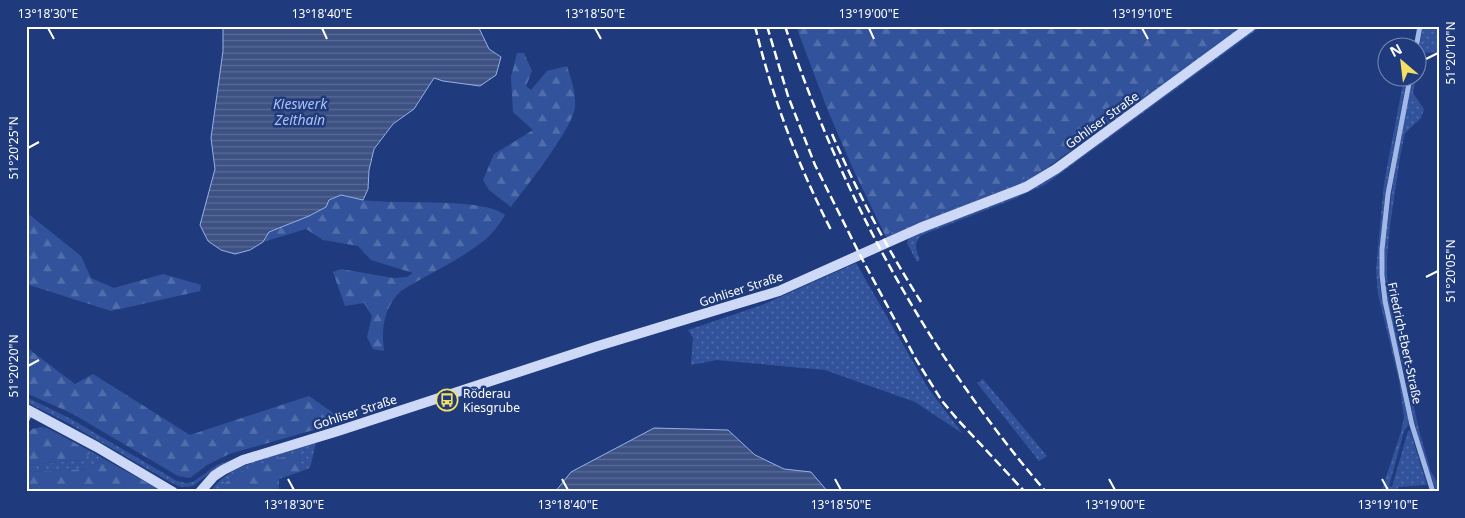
<svg xmlns="http://www.w3.org/2000/svg" width="1465" height="518" font-family="'Noto Sans',sans-serif">
	<style>
		.grass { fill: url(#grass-dots) }
		.forest { fill: url(#forest-firs) }
		.water { fill: url(#water-rules); stroke: #96b1e9 }
		.lines { fill: none; stroke-linecap: round; stroke-linejoin: round }
		.minor { stroke: #a2b8e7; stroke-width: 5 }
		.secondary { stroke: #cdd9f6; stroke-width: 10 }
		.rail { stroke: #fff; stroke-width: 2.5; stroke-dasharray: 9 4; stroke-linecap: butt }
		.ticks { fill: none; stroke: #fff; stroke-width: 2 }
		.labels { text-anchor: middle; dominant-baseline: central; stroke-width: 5; stroke-linejoin: round; paint-order: stroke }
		.street-label { font-size: 12px; fill: #fff; stroke: #1f3b7d }
		.poi-label { font-size: 12px; fill: #fff; stroke: #1f3b7d; text-anchor: start }
		.water-label { font-size: 14px; font-style: italic; fill: #aec2ef; stroke: #1f3b7d }
		.neatline { fill: none; stroke: #fff; stroke-width: 2 }
		.ticks-label { font-size: 12px; text-anchor: middle; fill: #fff }
	</style>
	<defs>
		<pattern id="grass-dots" width="8" height="8" patternUnits="userSpaceOnUse" patternTransform="scale(1.25)"><rect width="8" height="8" fill="#32539b"/><path d="M2 2h.1M6 6h.1" fill="none" stroke="#516daa" stroke-width="1.8" stroke-linecap="round"/></pattern>
		<pattern id="forest-firs" width="22" height="20" patternUnits="userSpaceOnUse" patternTransform="scale(1.25)"><rect width="22" height="20" fill="#32539b"/><path d="M5 1l3.5 6h-7zM16 11l3.5 6h-7z" fill="#516daa"/></pattern>
		<pattern id="water-rules" width="6" height="5" patternUnits="userSpaceOnUse" patternTransform="scale(1.25)"><rect width="6" height="5" fill="#3d5283"/><path d="M0 2.5h6" fill="none" stroke="#5a6c96"/></pattern>
	</defs>
	<rect width="100%" height="100%" fill="#1f3b7d"/>
	<path class="grass" d="M1240 26H1245L1037 175 1024 183 948 212 886 238 889 233 1036 174 1050 165Z
		M1258 26H1262L1046 184 1014 199 922 235C913 242 916 251 920 260L917 262 907 243 909 237 1045 182Z
		M1423 26H1439V52L1421 53 1418 69V54Z
		M1404 78H1407L1388 178 1383 216 1379 275 1381 295 1409 424 1404 431 1389 486 1392 487 1408 431 1410 430 1427 485 1398 487 1397 492H1381L1401 432 1404 417 1399 381 1378 294 1376 270 1384 183Z
		M1413 78H1416L1413 93 1424 109 1421 118 1405 133 1400 157 1390 226 1387 257V279L1392 291 1391 303 1419 430 1431 472 1439 484V491H1437C1420 457 1414 418 1406 381 1399 347 1387 312 1385 277 1383 258 1386 239 1388 220 1394 172 1403 125 1413 78Z
		M856 263 928 388 962 433 915 402 825 370 717 360 691 365 693 338 688 330 762 305Z
		M983 379 1047 456 1039 461 977 383Z
		M26 397 71 419 177 481 186 483 193 482 217 465 242 456 218 467 193 486 181 487 170 482 68 423 26 402Z
		M316 443 310 468 302 471 299 453C269 462 238 467 216 492H211C224 464 288 452 316 443Z
		M92 452 104 459 84 469 26 472V465L81 460Z"/>
	<path class="forest" d="M796 26H1240L1050 165 1036 174 889 233 886 237 854 171 828 111Z
		M517 53H524L532 71 526 86 531 90 547 71 567 66C571 79 576 92 575 107 573 128 526 187 511 207L489 190 483 180 494 154 533 130 513 112 511 77Z
		M341 195C348 197 356 199 363 200 396 205 483 197 505 215 500 223 494 232 486 239 460 260 428 274 401 291 384 307 381 328 384 351L373 349 367 337 372 316 364 303 345 306 333 272 341 269 393 278 407 277 413 273 371 260 358 246 323 240 306 229 263 242 269 232 309 216 326 207 329 200Z
		M26 212 81 256 91 278 114 288 163 274 201 285 200 291 111 311 26 284Z
		M26 347 75 384 93 374 190 435 309 396 336 415 351 414 359 417 229 454 207 465 190 478 178 476 73 414 26 393Z
		M41 427 47 428 92 452 81 460 26 465V435L32 429Z
		M299 453 302 471 279 479V491L216 492C238 467 269 461 299 453Z
		M104 459 160 490 159 492H26V472L84 469Z"/>
	<path class="water" d="M223 26H478L489 49 501 57 496 75 480 86 443 81 434 78 414 109 393 124 374 149 369 170 368 189 363 200 341 195 329 200 326 207 309 216 269 232 263 242 250 250 235 254 221 250 208 241 200 225 215 169 211 138 223 51Z
		M654 428 728 430 755 455 784 469 811 472 828 492H555L571 472Z"/>
	<g class="lines">
		<path class="minor" d="M1416 48 1420 26
			M1410 78 1388 194 1382 250V275L1385 301 1412 425 1433 492
			M26 422 31 411"/>
		<path class="secondary" d="M26 409 97 447 173 492
			M200 492 214 476 223 470 243 460 338 431 598 346 779 291 920 228 1026 187 1056 169 1251 26"/>
		<path class="rail" d="M755 26C772 97 798 165 831 230
			M767 26 788 96 815 165 860 255 917 361 942 401 958 420 1025 492
			M785 26C843 199 927 353 1046 492
			M832 134C857 192 887 248 921 302"/>
	</g>
	<path class="ticks" d="M48 28 54 39M322 28 327 39M595 28 601 39M869 28 874 39M1142 28 1148 39M1426 59 1438 53M28 148 39 142M1426 277 1438 271M28 366 39 360M288 479 294 490M562 479 568 490M835 479 841 490M1109 479 1115 490M1382 479 1388 490"/>
	<defs>
		<g id="bus-ring" transform="scale(1.125)"><circle r="9.5" fill="#1f3b7d" stroke="#f5df63" stroke-width="1.5"/><path d="M-5-6H5V4H4V6H2V4H-2V6H-4V4H-5ZM-3.5-4V0h7V-4ZM-3.5 1.2v1.5H-2V1.2ZM2 1.2v1.5H3.5V1.2Z" fill="#f5df63"/></g>
	</defs>
	<g fill-rule="evenodd">
		<use href="#bus-ring" x="447" y="400"/>
	</g>
	<g class="labels">
		<g class="street-label">
			<text transform="translate(1102 120) rotate(-36)">Gohliser Straße</text>
			<text transform="translate(741 289) rotate(-18)">Gohliser Straße</text>
			<text transform="translate(1405 343) rotate(78)">Friedrich-Ebert-Straße</text>
			<text transform="translate(355 412) rotate(-18)">Gohliser Straße</text>
		</g>
		<g class="poi-label">
			<text x="463" y="393">Röderau<tspan x="463" dy="14">Kiesgrube</tspan></text>
		</g>
		<g class="water-label">
			<text x="300" y="103">Kieswerk<tspan x="300" dy="16">Zeithain</tspan></text>
		</g>
	</g>
	<rect width="1465" height="518" fill="none" stroke="#1f3b7d" stroke-width="55"/>
	<g transform="translate(1402 62) rotate(332)"><circle r="24" fill="#1f3b7d" stroke="#7989b1"/>
	<path d="M0-4L9 19L0 12L-9 19Z" fill="#f5df63"/>
	<text y="-8" font-size="14" font-weight="bold" text-anchor="middle" fill="#ffffff">N</text>
	</g>
	<rect x="28" y="28" width="1410" height="462" class="neatline"/>
	<g class="ticks-label">
		<text x="48" y="18">13°18'30"E</text>
		<text x="322" y="18">13°18'40"E</text>
		<text x="595" y="18">13°18'50"E</text>
		<text x="869" y="18">13°19'00"E</text>
		<text x="1142" y="18">13°19'10"E</text>
		<text transform="translate(1451 53) rotate(-90)" y="4">51°20'10"N</text>
		<text transform="translate(14 148) rotate(-90)" y="4">51°20'25"N</text>
		<text transform="translate(1451 271) rotate(-90)" y="4">51°20'05"N</text>
		<text transform="translate(14 366) rotate(-90)" y="4">51°20'20"N</text>
		<text x="294" y="509">13°18'30"E</text>
		<text x="568" y="509">13°18'40"E</text>
		<text x="841" y="509">13°18'50"E</text>
		<text x="1115" y="509">13°19'00"E</text>
		<text x="1388" y="509">13°19'10"E</text>
	</g>
</svg>
